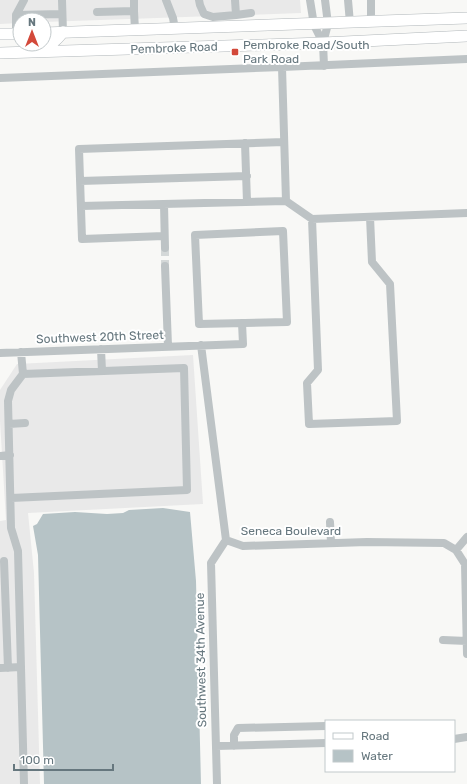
<svg xmlns="http://www.w3.org/2000/svg" width="467" height="784" font-family="Rubik,sans-serif">
	<style>
		.built { fill: #e9e9e9 }
		.water { fill: #b6c3c6 }
		.lines { fill: none; stroke-linecap: round; stroke-linejoin: round }
		.minor-tunnel { stroke: #d4d8d8; stroke-width: 8; stroke-dasharray: 8 4; stroke-linecap: butt }
		.major-casing { stroke: #b1b7ba; stroke-width: 12 }
		.minor { stroke: #bdc3c5; stroke-width: 8 }
		.major { stroke: #fff; stroke-width: 11 }
		.poi-dot { fill: #d3493a; stroke: #fff; stroke-width: 1.5 }
		.labels { text-anchor: middle; dominant-baseline: central; stroke-width: 4; stroke-linejoin: round; paint-order: stroke }
		.poi-label { font-size: 12px; fill: #66777e; stroke: #fff; text-anchor: start }
		.street-label { font-size: 12px; fill: #66777e; stroke: #fff }
	</style>
	<rect width="100%" height="100%" fill="#f8f8f6"/>
	<path class="built" d="M0 0H300L301 13 44 22V20H20V23L0 24Z
		M193 355 203 504 28 513 34 573 40 784H0V521L6 520 0 421V390L17 364Z"/>
	<path class="water" d="M163 508 190 512 196 581 201 784H44L38 555 33 526 37 524 43 514 75 512 107 514 123 513 129 510Z"/>
	<g class="lines">
		<path class="minor-tunnel" d="M165 248V266"/>
		<g class="major-casing">
			<path id="major" d="M44 33 467 18
				M0 34H20
				M36 45C51 45 54 44 63 32
				M0 53 323 43 467 36"/>
		</g>
		<path class="minor" d="M62 0 63 32
			M166 0 173 18 175 29
			M199 0 200 5 204 14 213 17 236 15
			M235 0 236 15 251 13
			M310 0 314 25 323 43
			M348 0 350 23
			M371 0V22
			M134 11 135 30
			M97 12 134 11V0
			M16 15 62 14
			M16 34V15L24 0
			M324 66 323 43 328 24 325 0
			M0 78 282 67
			M245 143 247 202
			M80 181 247 176
			M286 201 282 67 467 59
			M164 204 165 248
			M81 206 286 201 312 219 467 213
			M312 219 318 370 307 383 309 424 397 421 390 284 372 262 370 217
			M283 231 287 322 199 324 195 235Z
			M164 236 82 239 79 149 284 142
			M165 266 168 346
			M201 345 226 540 243 546 367 542 444 543 456 550 465 564 467 654
			M101 349 102 371
			M21 352 23 374 11 390 8 401 11 528 18 551 24 784
			M0 353 243 344 242 323
			M9 424 25 423
			M0 456 10 455
			M11 498 187 490 184 368 23 374
			M330 522 331 543
			M456 550 467 537
			M4 561 8 668
			M443 640 467 641
			M0 668 21 667
			M454 739 467 737
			M216 746 326 743
			M234 746V735L238 728 326 726
			M217 784 211 563 226 540"/>
		<use href="#major" class="major"/>
	</g>
	<rect class="poi-dot" x="231" y="48" width="8" height="8" rx="2"/>
	<g class="labels">
		<g class="poi-label">
			<text x="243" y="45">Pembroke Road/South<tspan x="243" dy="14">Park Road</tspan></text>
		</g>
		<g class="street-label">
			<text transform="translate(174 48) rotate(-2)">Pembroke Road</text>
			<text transform="translate(100 337) rotate(-2)">Southwest 20th Street</text>
			<text x="291" y="531">Seneca Boulevard</text>
			<text transform="translate(201 660) rotate(-91)">Southwest 34th Avenue</text>
		</g>
	</g>
	<rect x="325" y="720" width="130" height="52" fill="#ffffff" stroke="#c2c9cb"/>
	<rect x="333" y="733" width="20" height="6" fill="#ffffff" stroke="#c2c9cb"/>
	<text x="361" y="740" font-size="12" fill="#66777e">Road</text>
	<rect x="333" y="750" width="20" height="12" fill="#b6c3c6" stroke="#c2c9cb"/>
	<text x="361" y="760" font-size="12" fill="#66777e">Water</text>
	<g transform="translate(32 32)"><circle r="19" fill="#ffffff" stroke="#c2c9cb"/>
	<path d="M0-3L7 15L0 10L-7 15Z" fill="#d3493a"/>
	<text y="-6" font-size="11" font-weight="bold" text-anchor="middle" fill="#66777e">N</text>
	</g>
	<path d="M14 764v6h99v-6" fill="none" stroke="#66777e" stroke-width="2"/>
	<text x="20" y="764" font-size="12" fill="#66777e" stroke="#ffffff" stroke-width="3" paint-order="stroke">100 m</text>
</svg>
